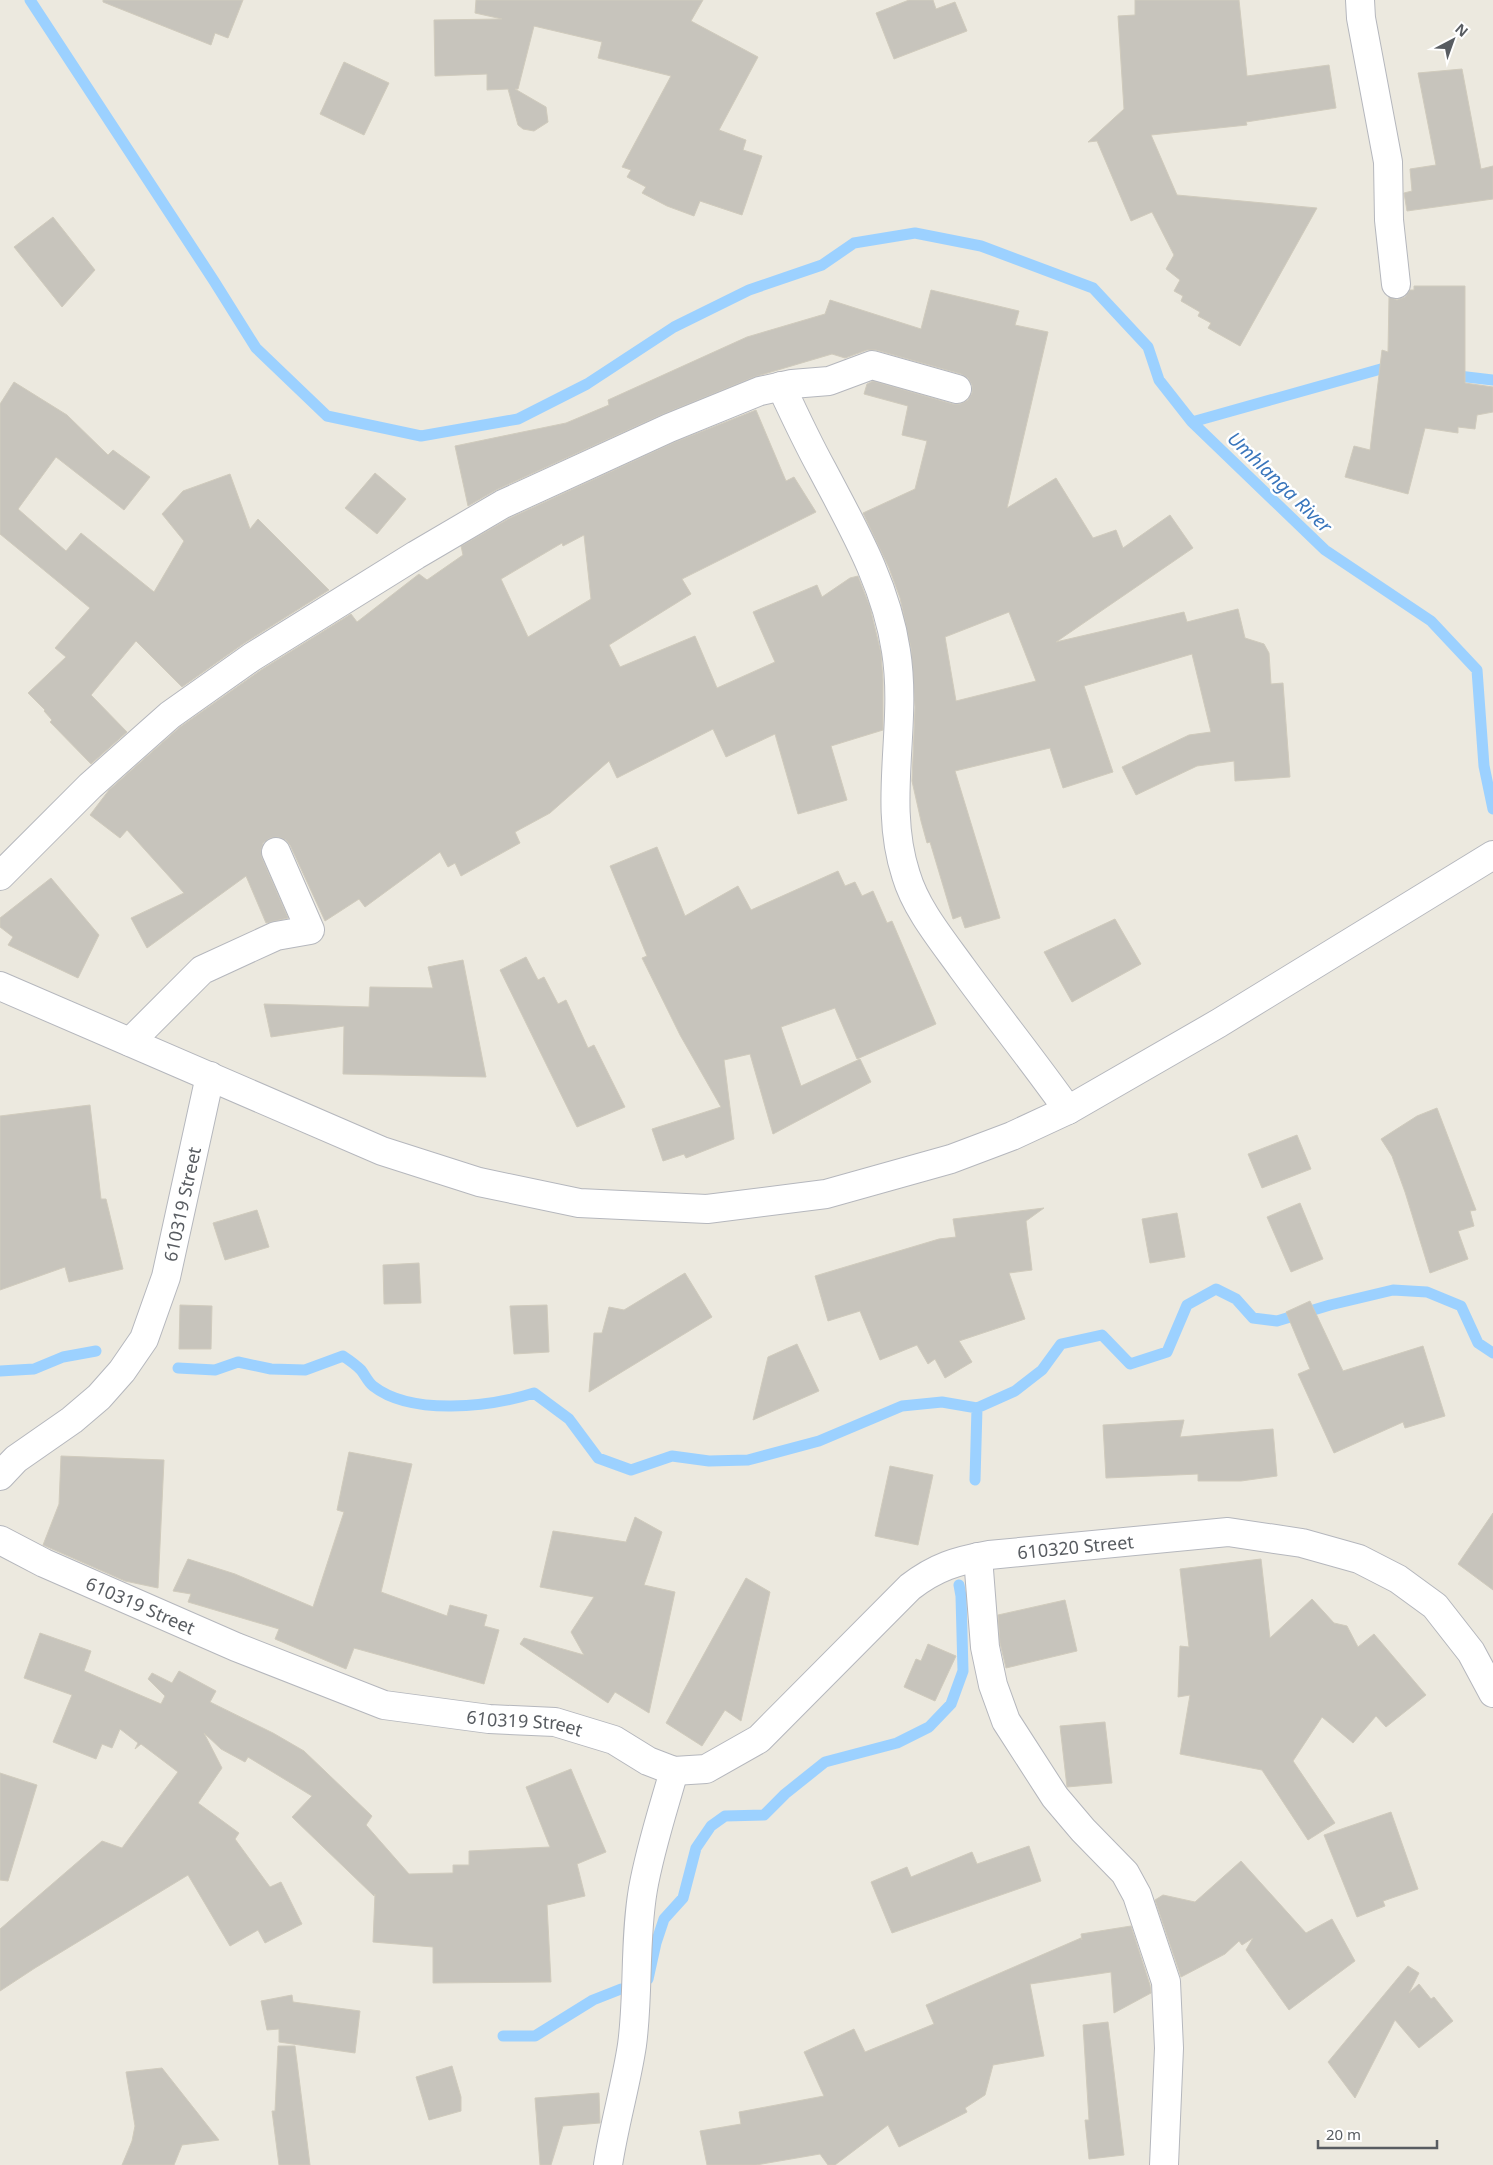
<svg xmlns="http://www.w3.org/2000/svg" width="1493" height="2165" font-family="'Noto Sans',sans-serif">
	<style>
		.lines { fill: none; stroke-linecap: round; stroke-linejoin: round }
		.stream { stroke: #9cd1ff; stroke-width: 11 }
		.building { fill: #c7c4bc; stroke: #d0cbbd; fill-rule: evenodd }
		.minor-casing { stroke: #b5b7bd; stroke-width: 30 }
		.tertiary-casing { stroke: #b5b7bd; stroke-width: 30 }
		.minor { stroke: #fff; stroke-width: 28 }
		.tertiary { stroke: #fff; stroke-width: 28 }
		.labels { text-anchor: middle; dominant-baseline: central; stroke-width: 5; stroke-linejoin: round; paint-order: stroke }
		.street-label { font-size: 18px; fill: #585c61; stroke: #fff }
		.water-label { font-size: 19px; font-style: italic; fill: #3a76bc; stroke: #fff }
	</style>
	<rect width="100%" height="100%" fill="#ece9df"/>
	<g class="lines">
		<path class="stream" d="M30 0 214 281 256 348 327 416 421 436 518 419 587 384 674 327 749 290 822 265 854 243 915 233 981 246 1093 288 1148 347 1159 380 1192 422
			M1395 368 1388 367 1192 422 1325 550 1431 621 1477 670 1484 766 1493 809
			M1450 375 1493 380
			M178 1368 215 1370 238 1362 271 1369 305 1370 343 1356C349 1360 356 1365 361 1370 365 1375 368 1382 373 1386 411 1416 490 1407 534 1393L569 1419 598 1458 631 1470 672 1456 709 1461 748 1460 819 1441 902 1406 942 1402 977 1408 1015 1391 1042 1370 1061 1344 1102 1335 1130 1364 1167 1352 1187 1305 1216 1289 1236 1299 1253 1318 1277 1321 1330 1305 1393 1290 1427 1292 1461 1306 1478 1343 1493 1353
			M0 1371 34 1369 63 1357 96 1351
			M975 1480 977 1408
			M648 1979 656 1943 664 1919 683 1898 696 1848 711 1826 725 1816 764 1815 785 1794 825 1762 897 1743 929 1727 951 1704 963 1671 961 1596 959 1585
			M503 2036H535L593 2000 621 1989"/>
	</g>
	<path class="building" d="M103 0H243L228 38 215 33 211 45 103 2Z
		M476 0H703L691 21 758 57 719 130 746 140 743 150 762 156 742 215 700 201 694 216 667 206 642 193 646 187 627 177 631 170 622 167 671 76 598 58 602 42 534 26 518 89H515L546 107 548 122 534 131 523 129 518 125 508 89 487 90V74L435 76 434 20 502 19 475 13Z
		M909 0H933L936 9 955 2 967 31 894 59 876 13Z
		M1135 0H1239L1247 76 1329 65 1336 108 1246 122 1247 125 1151 135 1177 195 1317 208 1240 346 1208 328 1211 323 1198 316 1200 312 1181 301 1183 296 1174 291 1180 280 1166 269 1174 255 1152 212 1131 221 1097 141 1088 142 1124 109 1118 16 1135 15Z
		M344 62 389 83 364 135 320 114Z
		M1462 69 1481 169 1493 166V199L1407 211 1404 193 1412 191 1410 169 1436 165 1418 73Z
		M53 217 95 270 62 307 14 247Z
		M1414 286H1465V383L1493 387V412L1477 415 1475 429 1458 427V433L1425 428 1408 494 1345 477 1354 446 1370 450 1382 350 1388 352 1389 297 1397 300 1405 297 1410 290H1414Z
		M931 290 1019 311 1015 325 1048 332 1007 508 1056 478 1093 538 1116 530 1123 548 1170 515 1193 548 1056 642 1184 612 1187 622 1238 609 1245 638 1264 644 1269 653 1271 684 1283 683 1290 777 1235 781 1234 761 1197 766 1136 795 1122 767 1189 735 1211 732 1192 654 1084 686 1113 772 1063 788 1050 748 955 771 1000 918 965 928 961 916 953 919 930 842 927 843 921 821 912 781 915 707 911 648 900 598 889 568 863 513 915 489 927 441 902 435 908 406 864 394 867 384 873 381 953 404H960L968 400 972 393V385L968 378 961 374 876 350H867L845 358 832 354 754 377 663 414 496 490 468 506 455 446 566 423 609 405 608 400 747 337 825 314 830 300 921 329ZM1009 612 1036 681 956 701 945 637Z
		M14 382 67 415 108 455 113 450 150 477 124 510 56 457 18 509 66 551 81 533 154 592 184 541 162 514 183 491 230 474 250 529 258 519 329 590 243 644 182 687 136 641 91 695 127 732 91 764 50 722 52 720 44 711 45 710 28 693 66 657 55 648 90 608 0 534V404Z
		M756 410 786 481 794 477 816 512 682 579 691 594 609 645 620 667 695 636 717 688 775 662 753 612 817 585 822 597 850 578 858 576 870 607 881 653 883 680V730L831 746 847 800 798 814 775 734 726 757 713 729 617 778 609 761 550 813 515 832 520 843 461 876 455 863 448 867 440 852 365 907 359 899 325 921 290 845 286 840 278 837 270 838 263 843 261 850 262 858 288 918 266 923 246 876 147 948 131 918 184 893 127 830 120 838 90 815 109 790 180 727 261 670 351 614 357 622 419 574 427 580 463 555 461 546 510 518 675 442ZM584 535 591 599 528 637 501 579 562 543 563 546Z
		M375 473 406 499 377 534 345 508Z
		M657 847 685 916 738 886 751 910 838 871 845 886 855 882 862 896 873 891 887 923 892 921 936 1024 857 1059 835 1008 781 1027 801 1086 860 1059 871 1082 773 1134 750 1054 724 1060 734 1139 686 1158 684 1154 663 1161 652 1129 721 1107 680 1035 642 958 647 956 610 866Z
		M51 878 99 935 78 978 8 945 13 937 0 927V918Z
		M1115 919 1141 964 1072 1002 1044 952Z
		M526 957 538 980 544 977 558 1004 566 1000 588 1048 594 1045 625 1107 577 1127 500 970Z
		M463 960 486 1077 343 1074 344 1026 271 1037 264 1004 369 1007 370 987 433 988 428 967Z
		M90 1105 101 1199H106L123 1269 69 1282 65 1267 0 1290V1116Z
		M1437 1108 1476 1210 1470 1211 1474 1226 1458 1231 1468 1259 1430 1273 1405 1192 1392 1156 1381 1139 1417 1116Z
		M1297 1135 1311 1169 1262 1188 1248 1154Z
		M1300 1203 1323 1259 1291 1272 1267 1217Z
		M1044 1208 1026 1221 1032 1270 1009 1273 1025 1319 959 1341 972 1362 945 1378 935 1359 928 1364 917 1345 880 1360 860 1311 828 1321 815 1276 939 1239 956 1237 953 1219Z
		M257 1210 269 1247 225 1260 213 1223Z
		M1177 1213 1185 1257 1150 1263 1142 1219Z
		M419 1263 421 1303 384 1304 383 1265Z
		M685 1273 712 1317 589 1392 594 1333H602L609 1307 624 1310Z
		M1310 1301 1343 1371 1423 1346 1445 1416 1405 1428 1403 1422 1334 1453 1298 1374 1310 1369 1286 1312Z
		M180 1305 212 1306 211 1349H179Z
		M547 1305 549 1352 514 1354 510 1306Z
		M797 1344 819 1391 753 1420 768 1357Z
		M1184 1420 1180 1437 1273 1429 1277 1476 1241 1481H1198V1474L1106 1478 1103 1425Z
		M349 1452 412 1464 381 1592 447 1616 450 1605 487 1615 484 1626 499 1630 484 1684 354 1648 346 1669 275 1639 279 1629 188 1602 191 1594 173 1591 188 1559 235 1574 313 1607 344 1512 337 1510Z
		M61 1456 164 1460 158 1588 125 1581 43 1545 59 1504Z
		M890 1466 933 1475 918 1545 875 1536Z
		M1493 1513V1590L1458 1564Z
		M635 1517 662 1532 644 1585 675 1592 649 1713 615 1692 608 1703 520 1644 524 1638 584 1655 571 1632 594 1597 540 1587 553 1531 626 1542Z
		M1261 1559 1270 1638 1312 1599 1334 1623 1347 1626 1358 1647 1374 1634 1426 1695 1386 1727 1376 1716 1353 1743 1322 1717 1293 1761 1335 1823 1308 1840 1262 1770 1180 1754 1190 1695 1178 1697 1180 1646 1189 1647 1180 1569Z
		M746 1578 770 1592 741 1721 725 1710 702 1746 666 1723Z
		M1065 1600 1077 1651 1006 1668 1000 1643 998 1615Z
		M40 1633 91 1651 84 1671 161 1704 165 1696 148 1679 152 1673 172 1683 179 1671 216 1691 210 1702 273 1733 304 1751 372 1816 366 1825 409 1874 453 1873V1865H469V1851L550 1847 526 1787 571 1769 606 1852 577 1864 585 1896 547 1905 551 1982 433 1983V1947L373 1942 375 1894 374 1896 292 1817 312 1796 248 1757 245 1762 221 1749 204 1733 222 1768 198 1803 239 1833 235 1839 270 1887 281 1882 302 1924 265 1943 258 1930 230 1946 188 1875 35 1968 0 1991V1929L102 1841 122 1848 178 1772 141 1744 135 1749 138 1743 120 1729 112 1748 102 1744 96 1759 53 1742 72 1695 24 1678Z
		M928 1644 956 1656 935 1701 904 1687 916 1659 921 1661Z
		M1105 1722 1112 1783 1067 1787 1060 1726Z
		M0 1773 37 1785 8 1881 0 1880Z
		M1391 1812 1418 1889 1383 1901 1385 1906 1357 1917 1324 1835Z
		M1029 1846 1041 1881 892 1933 871 1882 907 1867 911 1877 972 1852 977 1864Z
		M1241 1861 1306 1933 1332 1919 1355 1961 1289 2010 1246 1950 1253 1938 1242 1945 1239 1941 1225 1954 1181 1977 1155 1900 1163 1895 1195 1902Z
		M1131 1926 1150 1985 1151 1993 1114 2013 1111 1972 1030 1984 1044 2056 993 2065 985 2095 965 2108 967 2112 899 2147 888 2125 835 2165H828L820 2154 756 2165H707L700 2131 741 2124 739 2112 824 2096 804 2052 854 2029 865 2052 934 2024 926 2005 1081 1938 1082 1940 1081 1934Z
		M1408 1966 1419 1973 1409 1993 1419 1984 1431 1999 1434 1997 1453 2021 1419 2048 1395 2020 1355 2098 1328 2062Z
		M292 1995 293 2002 360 2011 355 2053 279 2042V2029L267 2030 261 2001Z
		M1108 2022 1124 2155 1089 2159 1085 2120H1089L1083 2025Z
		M278 2046H295L310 2165H279L272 2111H275Z
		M452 2066 461 2097V2111L429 2120 416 2077Z
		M162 2068 219 2140 182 2145 174 2165H122L132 2141 135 2126 126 2072Z
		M599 2093 600 2123 563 2126 551 2165H540L535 2098Z"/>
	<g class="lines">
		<g class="minor-casing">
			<g id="minor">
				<path d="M1360 0 1361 18 1388 162 1389 220 1396 284"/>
				<path d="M781 386C794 414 807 442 822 469 853 528 886 584 896 651 908 726 882 802 906 875 916 909 942 940 962 968 997 1016 1034 1062 1068 1110"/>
				<path d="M0 876 90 786 170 715 252 657 416 555 503 504 669 428 760 391 792 384 829 381 872 365 957 389"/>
				<path d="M130 1042 202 970 276 936 310 930 276 852"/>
				<path id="s1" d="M0 1476 16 1459 72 1420 99 1397 122 1371 144 1339 166 1277 210 1076"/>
				<path id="s2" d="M0 1540 44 1563 236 1647 384 1705 489 1719 555 1722 614 1740 648 1761 674 1771 706 1769 759 1739 910 1587C936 1567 956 1561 989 1555L1228 1532 1302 1543 1359 1559 1398 1579 1435 1606 1471 1652 1493 1693"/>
				<path d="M978 1557 985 1647 993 1685 1006 1721 1055 1797 1083 1830 1125 1873 1137 1895 1166 1982 1169 2048 1164 2165"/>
				<path d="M608 2165C614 2125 626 2085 632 2045 639 1993 634 1941 643 1889 650 1849 663 1810 674 1771"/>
			</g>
		</g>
		<g class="tertiary-casing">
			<path id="tertiary" d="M0 986 382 1151 479 1182 579 1203 707 1209 826 1194 951 1159 1012 1136 1068 1110 1219 1023 1493 855"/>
		</g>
		<use href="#minor" class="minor"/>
		<use href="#tertiary" class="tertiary"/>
	</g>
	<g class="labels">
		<g class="street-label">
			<text stroke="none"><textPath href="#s1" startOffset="341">610319 Street</textPath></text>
			<text stroke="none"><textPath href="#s2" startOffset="1200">610320 Street</textPath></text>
			<text stroke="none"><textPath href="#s2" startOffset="155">610319 Street</textPath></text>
			<text stroke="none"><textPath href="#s2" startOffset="560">610319 Street</textPath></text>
		</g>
		<g class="water-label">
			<text transform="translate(1280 482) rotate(44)">Umhlanga River</text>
		</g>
	</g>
	<g transform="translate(1453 40) rotate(41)" stroke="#ffffff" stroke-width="4" paint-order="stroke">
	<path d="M0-4L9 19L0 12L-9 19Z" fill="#585c61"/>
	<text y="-8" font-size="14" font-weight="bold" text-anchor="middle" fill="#585c61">N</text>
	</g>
	<path d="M1318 2140v8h119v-8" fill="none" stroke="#585c61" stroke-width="2.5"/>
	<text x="1326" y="2140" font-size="15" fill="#585c61" stroke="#ffffff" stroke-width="4" paint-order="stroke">20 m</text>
</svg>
